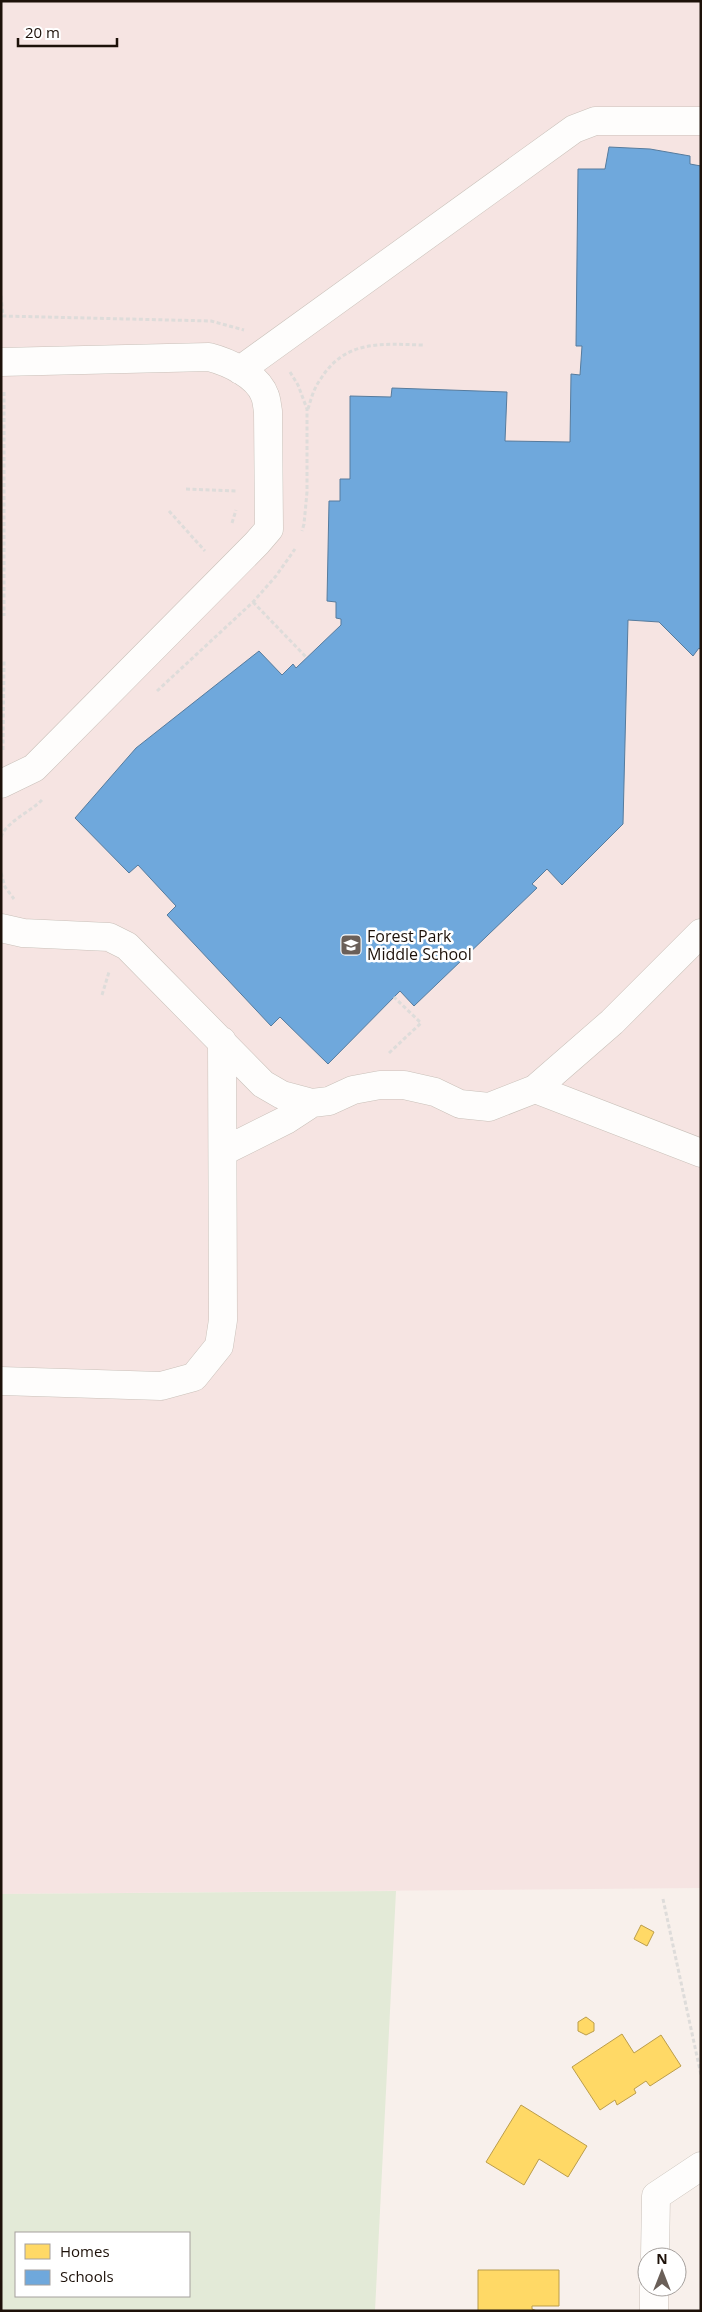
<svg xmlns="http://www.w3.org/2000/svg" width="702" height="2312" font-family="'Open Sans',sans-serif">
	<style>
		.education { fill: #f6e4e2 }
		.green { fill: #e3ead7; fill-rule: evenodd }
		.homes { fill: #ffd966; stroke: #bb9d4a }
		.schools { fill: #6fa8dc; stroke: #567b9d }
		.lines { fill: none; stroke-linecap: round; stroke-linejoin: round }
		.minor-casing { stroke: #c9c0b9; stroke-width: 29 }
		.path { stroke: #dedcda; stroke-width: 3; stroke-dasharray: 4 2.5; stroke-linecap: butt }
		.minor { stroke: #fefdfc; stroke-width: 28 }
		.labels { text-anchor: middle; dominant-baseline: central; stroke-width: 5; stroke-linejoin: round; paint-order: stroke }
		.poi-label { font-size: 16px; fill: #1d1109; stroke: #fff; text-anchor: start }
	</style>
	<rect width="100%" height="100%" fill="#f8f0eb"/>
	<path class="education" d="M1 1H701V1888L1 1894Z"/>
	<path class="green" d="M396 1891 375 2311H1V1894ZM16 2233H189V2296H16Z"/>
	<path class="homes" d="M641 1925 654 1932 647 1946 634 1939Z
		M586 2017 594 2023V2031L586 2035 578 2031V2022Z
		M622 2034 634 2053 661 2035 681 2066 650 2086 646 2081 634 2089 636 2093 617 2105 615 2100 600 2110 572 2067Z
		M521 2105 587 2146 568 2177 539 2159 524 2185 486 2162Z
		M478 2270H559V2306H532V2309L537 2311H478Z"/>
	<path class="schools" d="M609 147 650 149 690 156V164L701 166V650L699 648 693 656 659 622 628 620 623 824 562 885 547 869 532 884 537 888 414 1006 400 991 328 1064 280 1017 271 1026 167 915 176 906 138 865 129 873 75 818 136 748 259 651 282 675 293 664 296 668 341 625V619L336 618V602L327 601 329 501H340V479H350V396L391 397 392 388 507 392 505 441 570 442 571 374 580 375 582 346H576L578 169H605Z"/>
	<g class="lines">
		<g class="minor-casing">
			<path id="minor" d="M1 362 209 357C228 362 258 375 265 396 267 401 267 407 268 411L269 529 257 543 34 768 1 784
				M240 370 574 129 595 121H701
				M1 928 23 933 109 937 127 946 263 1084 282 1095 312 1103 329 1101 353 1090 380 1085H404L435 1092 460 1104 489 1107 535 1089 612 1022 701 933
				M535 1089 701 1153
				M224 1151 286 1120 312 1103
				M1 1381 161 1386 194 1377 219 1346 223 1320 222 1041
				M655 2257 656 2196 701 2166
				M654 2311V2287"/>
		</g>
		<path class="path" d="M1 296 3 316 211 321 244 330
			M290 372 298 385 307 409V492L304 524 302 531
			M4 392V616
			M308 409C311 399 314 388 320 380 345 339 382 344 423 345
			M186 489 237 491
			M169 511 205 551
			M232 523 236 510
			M253 602 307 658
			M157 691 253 602 276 576 295 549
			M3 750 4 661
			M1 837C6 822 30 812 42 800
			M1 873 5 887 14 899
			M102 995 109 972
			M389 1053 421 1023 394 997
			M663 1899 701 2075"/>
		<use href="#minor" class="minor"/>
	</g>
	<defs>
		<g id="school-square" transform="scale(1.125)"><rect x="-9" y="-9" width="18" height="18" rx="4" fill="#6a5f58" stroke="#fff"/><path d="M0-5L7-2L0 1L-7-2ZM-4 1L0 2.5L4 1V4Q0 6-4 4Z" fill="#fff"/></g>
	</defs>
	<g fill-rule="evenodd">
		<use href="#school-square" x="351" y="945"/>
	</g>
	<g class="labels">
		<g class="poi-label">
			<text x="367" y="936">Forest Park<tspan x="367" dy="18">Middle School</tspan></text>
		</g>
	</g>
	<rect width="702" height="2312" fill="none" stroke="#1d1109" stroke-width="5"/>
	<rect x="15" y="2232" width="175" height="65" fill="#ffffff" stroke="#a5a09d"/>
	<rect x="25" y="2244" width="25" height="15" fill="#ffd966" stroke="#a5a09d"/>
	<text x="60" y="2257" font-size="15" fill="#1d1109">Homes</text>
	<rect x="25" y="2270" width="25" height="15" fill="#6fa8dc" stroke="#a5a09d"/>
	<text x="60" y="2282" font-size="15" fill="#1d1109">Schools</text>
	<g transform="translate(662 2272)"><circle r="24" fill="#ffffff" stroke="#a5a09d"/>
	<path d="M0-4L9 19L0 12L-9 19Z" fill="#6a5f58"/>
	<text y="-8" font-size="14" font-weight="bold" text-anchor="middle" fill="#1d1109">N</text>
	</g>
	<path d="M18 38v8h99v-8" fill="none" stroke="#1d1109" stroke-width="2.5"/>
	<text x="25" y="38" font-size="15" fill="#1d1109" stroke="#ffffff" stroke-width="4" paint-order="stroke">20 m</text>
</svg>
